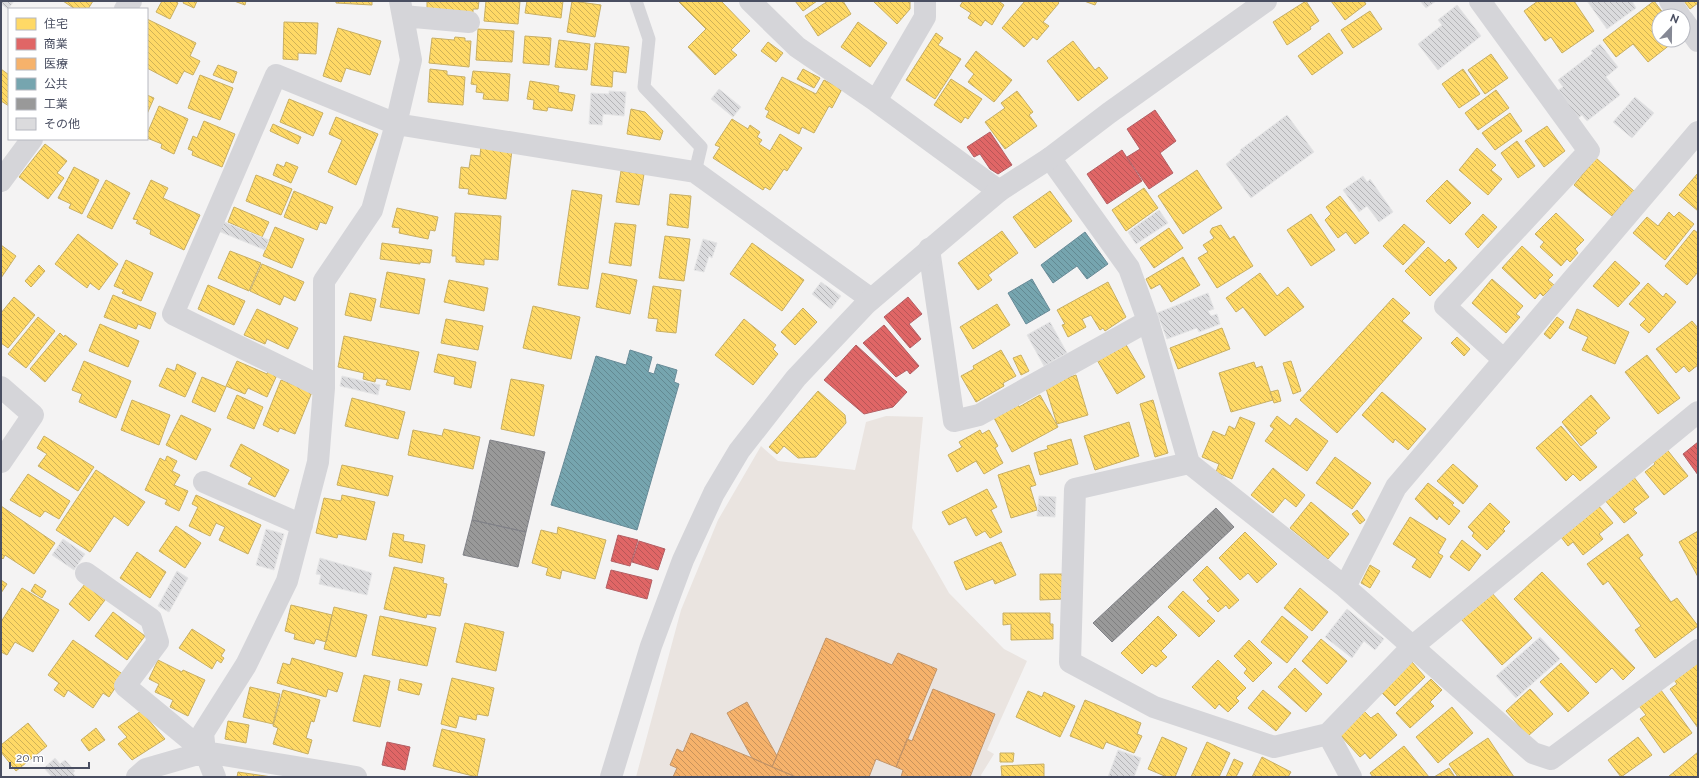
<svg xmlns="http://www.w3.org/2000/svg" width="1699" height="778" font-family="Raleway,'Noto Sans JP',sans-serif">
	<style>
		.medical { fill: #eae4e0 }
		.homes { fill: url(#homes-back-hatch); stroke: #c8af64 }
		.shops { fill: url(#shops-back-hatch); stroke: #b35f64 }
		.health { fill: url(#health-back-hatch); stroke: #c29468 }
		.public { fill: url(#public-back-hatch); stroke: #688b98 }
		.industry { fill: url(#industry-back-hatch); stroke: #818288 }
		.building { fill: url(#building-back-hatch); stroke: #e5e5e6 }
		.lines { fill: none; stroke-linecap: round; stroke-linejoin: round }
		.service { stroke: #d5d5d9; stroke-width: 13 }
		.minor { stroke: #d5d5d9; stroke-width: 22 }
		.tertiary { stroke: #d5d5d9; stroke-width: 22 }
	</style>
	<defs>
		<pattern id="homes-back-hatch" width="6" height="6" patternUnits="userSpaceOnUse"><rect width="6" height="6" fill="#ffd966"/><path d="M-1 5l2 2M0 0l6 6M5-1l2 2" fill="none" stroke="#d0b257"/></pattern>
		<pattern id="shops-back-hatch" width="6" height="6" patternUnits="userSpaceOnUse"><rect width="6" height="6" fill="#e06666"/><path d="M-1 5l2 2M0 0l6 6M5-1l2 2" fill="none" stroke="#b85657"/></pattern>
		<pattern id="health-back-hatch" width="6" height="6" patternUnits="userSpaceOnUse"><rect width="6" height="6" fill="#f6b26b"/><path d="M-1 5l2 2M0 0l6 6M5-1l2 2" fill="none" stroke="#c9935b"/></pattern>
		<pattern id="public-back-hatch" width="6" height="6" patternUnits="userSpaceOnUse"><rect width="6" height="6" fill="#76a5af"/><path d="M-1 5l2 2M0 0l6 6M5-1l2 2" fill="none" stroke="#638992"/></pattern>
		<pattern id="industry-back-hatch" width="6" height="6" patternUnits="userSpaceOnUse"><rect width="6" height="6" fill="#999"/><path d="M-1 5l2 2M0 0l6 6M5-1l2 2" fill="none" stroke="#7f7f80"/></pattern>
		<pattern id="building-back-hatch" width="6" height="6" patternUnits="userSpaceOnUse"><rect width="6" height="6" fill="#dbdbdd"/><path d="M-1 5l2 2M0 0l6 6M5-1l2 2" fill="none" stroke="#b4b4b7"/></pattern>
	</defs>
	<rect width="100%" height="100%" fill="#f4f3f3"/>
	<path class="medical" d="M886 416 923 417 912 528 949 593 1004 649 1027 661 987 750 994 754 981 775 982 777H636L681 610 718 520 761 446 778 461 855 470 866 422Z"/>
	<path class="homes" d="M63 1H93L88 9H75Z
		M162 1H175L178 3 170 19 156 12Z
		M184 1H197L194 8 183 3Z
		M234 1H246L245 5Z
		M336 1H372V5L336 3Z
		M427 1H479L478 9H473V14L427 10Z
		M486 1H520L518 24 484 21Z
		M527 1H563L561 18 525 13Z
		M572 1 601 5 595 37 567 32Z
		M678 1H721L750 31 731 50 737 55 715 75 688 47 706 29Z
		M795 1H817L803 11Z
		M828 1H843L851 14 818 36 805 16Z
		M873 1H910V9L897 24Z
		M963 1H1001L1000 2 1004 5 992 25 985 20 981 26 968 18 971 13 960 6Z
		M1025 1H1057L1059 3 1043 22 1049 26 1037 40 1033 37 1024 47 1002 28Z
		M1084 1H1097L1095 5Z
		M1306 1 1319 21 1310 27 1311 29 1287 45 1273 22Z
		M1331 1H1364L1366 4 1345 20Z
		M1538 1H1574L1594 31 1562 53 1551 37 1545 41 1524 11Z
		M1654 1 1664 14 1659 16V40H1670L1671 44 1648 62 1633 44 1616 57 1603 40Z
		M1684 1H1698V3L1690 9Z
		M1370 11 1382 29 1353 48 1341 30Z
		M147 19 196 43 190 56 200 61 193 75 184 71 177 84 147 68Z
		M284 22 318 23 316 54 298 53V60L283 59Z
		M858 22 887 43 870 67 841 47Z
		M338 28 381 41 370 75 346 68 341 82 323 76Z
		M478 29 514 31 512 62 476 60Z
		M936 33 943 38 938 45 961 59 935 99 906 80Z
		M1329 33 1343 53 1312 75 1298 56Z
		M525 36 551 38 549 65 523 63Z
		M455 37 465 38V41H471L469 67 429 63 432 38 454 40Z
		M559 40 590 44 587 70 555 67Z
		M1073 41 1095 70 1099 67 1108 78 1078 101 1047 61Z
		M768 42 783 53 776 62 761 51Z
		M595 43 629 47 626 73 613 71 612 87 591 85Z
		M976 51 1012 80 994 102 968 82 974 74 965 66Z
		M1491 54 1508 78 1485 94 1468 70Z
		M218 65 237 72 233 83 213 75Z
		M1 69 9 75V106L1 101Z
		M430 69 447 71V75L465 77 463 105 428 102Z
		M803 69 820 78 814 88 797 79Z
		M1463 69 1480 94 1459 108 1442 84Z
		M473 71 510 74 508 101 483 99 484 93 476 92 477 85 471 84Z
		M200 75 233 88 220 120 188 108Z
		M782 77 816 94 824 80 842 89 832 108 829 106 814 133 802 127 799 134 766 117 769 111 765 109Z
		M951 79 982 99 968 119 965 117 961 123 934 105Z
		M530 81 559 86 558 92 575 95 572 111 548 107 547 111 533 109 534 100 527 99Z
		M1496 90 1509 108 1478 130 1465 113Z
		M1017 91 1033 112 1029 115 1037 126 1005 149 985 122 1005 108 1001 103Z
		M147 95 154 98 147 114Z
		M289 99 323 113 313 136 280 122Z
		M159 106 188 119 174 154 161 148 162 144 147 138V134Z
		M631 109 645 112 663 131 660 140 627 134Z
		M1510 113 1522 131 1495 150 1482 133Z
		M336 117 378 134 356 185 328 172 342 140 329 134Z
		M732 119 748 129 750 125 760 132 757 137 762 140 759 144 770 151 780 134 802 148 787 171 784 169 770 190 765 187 763 190 713 158 720 147 715 145Z
		M204 121 235 134 222 167 192 155 193 151 188 149 193 136 197 138Z
		M273 124 301 137 298 144 270 131Z
		M1547 126 1565 151 1544 167 1525 141Z
		M1517 141 1535 166 1518 178 1501 153Z
		M45 144 67 161 57 173 64 178 48 199 19 177Z
		M481 146 512 150 506 199 468 194 469 189 459 188 461 167 469 168 471 155 480 156Z
		M1477 148 1496 165 1491 170 1502 179 1488 195 1459 170Z
		M1596 158 1634 191 1612 216 1574 185Z
		M286 162 298 167 291 183 273 175 277 164 284 167Z
		M74 167 99 180 82 214 69 208 71 204 58 198Z
		M1197 170 1222 208 1183 234 1158 196Z
		M621 171 644 174 639 205 616 202Z
		M1698 173V211L1679 195Z
		M256 175 292 189 281 215 246 201Z
		M106 180 130 193 112 229 87 217Z
		M151 180 168 188 163 198 200 215 184 250 150 234 151 230 136 223 138 220 133 219Z
		M1447 180 1471 203 1450 224 1426 201Z
		M1144 188 1158 208 1126 231 1112 210Z
		M572 190 602 195 588 289 558 285Z
		M294 191 333 207 326 224 320 222 317 230 284 217Z
		M1050 191 1072 221 1035 248 1013 217Z
		M670 194 691 196 688 228 667 225Z
		M1340 196 1369 233 1355 244 1346 232 1338 238 1325 220 1331 214 1326 207Z
		M234 207 269 222 262 237 228 222Z
		M397 208 438 217 435 231 430 230 428 239 399 233 400 228 392 227Z
		M1669 212 1674 217 1679 212 1694 224 1665 260 1633 233 1647 217 1658 226Z
		M455 213 501 216 498 260 484 259V265L456 262V256H452Z
		M1556 213 1584 240 1575 249 1578 253 1570 262 1567 259 1561 266 1540 247 1544 242 1535 234Z
		M1311 214 1335 250 1311 266 1287 230Z
		M1483 214 1497 227 1478 248 1465 234Z
		M615 223 636 225 631 266 609 263Z
		M1404 224 1425 242 1403 265 1383 246Z
		M1221 225 1230 239 1234 236 1253 266 1217 288 1198 258 1208 252 1203 245 1214 238 1210 232 1212 228Z
		M275 227 304 239 292 268 263 256Z
		M1169 228 1183 248 1154 268 1140 248Z
		M1694 230 1698 233V272L1687 285 1665 266Z
		M1002 231 1018 253 988 275 992 280 978 290 958 263Z
		M78 234 118 264 99 290 90 283 87 288 55 264Z
		M665 236 690 239 684 281 659 278Z
		M382 243 432 250 430 263 420 262V264L380 259Z
		M752 243 804 280 782 311 730 274Z
		M1 245 16 256 1 278Z
		M1522 246 1553 275 1548 280 1554 285 1543 296 1540 293 1535 299 1502 268Z
		M1428 247 1445 263 1449 259 1457 268 1430 296 1405 271Z
		M230 251 261 263 249 291 218 278Z
		M1183 257 1200 285 1171 302 1160 284 1151 289 1146 279Z
		M126 260 153 273 141 301 122 293 124 290 114 286Z
		M1615 261 1640 283 1618 307 1593 286Z
		M262 264 304 282 295 301 284 296 280 305 250 291Z
		M39 265 45 271 31 287 25 281Z
		M387 272 425 279 419 314 380 307Z
		M602 273 637 280 630 314 596 307Z
		M1260 273 1277 296 1288 287 1304 307 1265 336 1243 307 1236 312 1226 298Z
		M1492 279 1523 306 1516 314 1520 317 1506 333 1472 303Z
		M449 280 488 288 484 311 444 302Z
		M1108 282 1126 317 1105 331 1103 328 1100 330 1091 315 1082 319 1086 327 1068 337 1062 325 1065 324 1057 310Z
		M1648 283 1663 297 1666 293 1676 302 1649 333 1640 325 1646 319 1629 304Z
		M208 285 245 301 234 325 198 309Z
		M653 286 681 290 676 333 656 331 658 319 648 318Z
		M350 293 376 299 371 321 345 315Z
		M113 295 156 313 150 329 138 324 136 329 104 317Z
		M14 297 35 315 8 348 1 343V313Z
		M1393 298 1410 313 1402 321 1422 338 1337 433 1300 400Z
		M997 304 1010 325 973 349 960 327Z
		M533 306 580 317 571 359 523 348Z
		M803 308 817 322 795 345 781 332Z
		M257 309 298 328 288 349 267 339 265 344 244 335Z
		M1577 309 1629 332 1615 364 1582 350 1588 337 1569 328Z
		M38 317 55 331 26 368 8 354Z
		M1557 317 1564 322 1550 339 1544 334Z
		M446 319 483 326 478 350 441 343Z
		M744 319 776 345 773 349 778 354 753 385 715 355Z
		M1692 321 1698 328V365L1689 372 1684 366 1676 373 1656 349Z
		M100 324 139 341 128 367 89 351Z
		M1222 328 1230 349 1178 369 1170 348Z
		M60 333 64 337 65 335 77 344 45 382 30 369Z
		M344 336 419 352 410 390 386 385 388 380 376 378 375 382 363 379 364 373 338 367Z
		M1457 337 1470 349 1464 356 1451 343Z
		M1125 343 1145 377 1117 394 1097 360Z
		M1001 350 1016 376 1003 383 1004 386 976 402 961 376 974 369 973 366Z
		M438 354 476 362 471 388 454 384 455 377 434 372Z
		M1021 355 1029 371 1021 375 1013 358Z
		M1647 355 1680 398 1658 414 1625 372Z
		M84 361 131 381 116 418 79 402 82 394 72 390Z
		M237 361 267 374 268 371 277 375 267 397 248 388 245 394 226 386Z
		M1291 361 1301 391 1293 394 1283 363Z
		M1254 362 1256 368 1262 366 1273 400 1231 412 1219 373Z
		M177 364 196 373 185 397 159 386 167 368 175 371Z
		M1076 375 1088 415 1057 424 1045 385Z
		M202 377 226 387 215 412 192 402Z
		M511 379 544 385 534 436 501 429Z
		M281 380 312 392 295 434 280 428 278 432 263 425Z
		M1278 390 1281 401 1274 403 1270 392Z
		M818 391 845 415 846 423 816 457 798 458 784 446 777 454 769 447Z
		M1382 392 1426 429 1408 450 1395 439 1393 443 1362 415Z
		M237 395 263 407 254 429 227 418Z
		M1040 395 1058 427 1012 452 993 416 1017 403 1019 407Z
		M1591 395 1610 418 1595 431 1597 433 1581 446 1562 422Z
		M352 398 405 412 398 439 345 426Z
		M132 400 170 415 159 445 121 430Z
		M1153 400 1168 453 1155 457 1140 404Z
		M181 415 211 429 196 460 166 445Z
		M1277 416 1290 426 1296 418 1328 441 1307 471 1265 441 1274 429 1270 426Z
		M1240 417 1255 423 1232 479 1216 472 1219 464 1202 457 1213 431 1225 436 1229 426 1235 429Z
		M1129 422 1139 456 1095 470 1084 436Z
		M1561 426 1597 467 1580 481 1573 474 1566 481 1536 448Z
		M444 429 480 437 473 469 408 455 413 430 442 436Z
		M980 430 982 434 989 430 998 446 995 448 1003 463 984 474 976 461 957 472 948 455 962 447 959 442Z
		M44 436 94 467 78 491 38 466 47 454 37 448Z
		M1071 439 1078 464 1040 475 1034 453 1048 449 1047 446Z
		M241 444 289 470 275 497 248 484 252 478 230 466Z
		M1665 447 1688 476 1664 495 1645 472 1655 464 1651 459Z
		M167 456 177 461 172 471 180 475 174 485 188 491 179 511 165 504 167 500 145 490 160 458 165 461Z
		M1335 457 1371 483 1352 509 1316 483Z
		M1453 464 1478 486 1463 504 1437 481Z
		M342 465 393 476 388 496 337 485Z
		M1029 465 1036 485 1030 487 1037 510 1011 518 998 475Z
		M1273 468 1305 495 1296 507 1285 498 1273 513 1251 495Z
		M96 470 145 502 128 526 114 516 90 552 56 530Z
		M28 474 70 501 59 519 45 511 40 517 10 500Z
		M1633 476 1649 497 1633 509 1637 513 1624 523 1604 499Z
		M1428 483 1454 503 1452 505 1460 511 1449 525 1439 516 1437 520 1415 499Z
		M987 489 997 507 991 510 1002 532 990 538 985 531 976 536 966 517 949 525 942 512Z
		M196 495 261 525 248 554 219 540 225 527 216 523 210 536 189 526 198 507 192 504Z
		M342 495 375 502 366 540 338 534 337 538 316 533 324 498 341 501Z
		M1311 502 1349 534 1328 559 1290 528Z
		M1490 503 1510 522 1503 529 1505 531 1487 550 1472 536 1474 533 1468 527Z
		M1598 505 1613 523 1599 534 1603 539 1583 555 1573 542 1568 546 1561 537Z
		M1 506 55 543 34 574 5 555 3 559 1 557Z
		M1357 510 1365 520 1360 524 1352 514Z
		M1410 517 1446 539 1438 553 1443 556 1430 578 1412 567 1417 559 1393 544Z
		M176 526 201 543 185 568 159 551Z
		M558 527 606 540 595 579 562 570 560 579 546 575 548 568 532 563 541 530 557 534Z
		M1698 531V577L1679 542Z
		M1245 532 1277 564 1257 583 1248 573 1240 580 1219 558Z
		M393 533 404 535 403 541 425 545 422 563 389 556Z
		M1628 534 1643 555 1639 558 1671 602 1677 598 1698 626 1655 658 1635 630 1641 626 1608 581 1603 585 1587 564Z
		M1462 540 1481 555 1469 571 1450 557Z
		M1001 542 1016 575 995 584 993 579 966 590 954 562Z
		M137 552 166 572 150 598 120 578Z
		M1370 565 1380 571 1370 588 1361 583Z
		M1207 566 1239 600 1229 609 1226 605 1218 612 1207 601 1210 599 1193 580Z
		M394 567 444 578 443 583 447 584 440 616 427 614 426 618 384 609Z
		M1542 572 1635 668 1623 680 1612 668 1596 683 1514 599Z
		M1040 574H1065V599L1040 600Z
		M1 580 7 584 1 593Z
		M35 584 46 591 42 598 31 591Z
		M85 584 105 600 89 621 69 604Z
		M22 588 59 610 33 652 15 642 7 655 1 652V622Z
		M1300 588 1328 612 1312 631 1284 608Z
		M1183 591 1215 621 1199 637 1168 607Z
		M1491 592 1532 638 1502 665 1461 619Z
		M291 605 332 615 326 642 316 639 314 644 294 639 295 634 285 631Z
		M334 607 367 615 356 657 324 649Z
		M113 612 145 636 127 660 95 636Z
		M1003 613H1050V624H1053V639L1011 640V624L1003 625Z
		M380 616 436 628 427 666 372 655Z
		M1158 616 1177 635 1161 651 1167 657 1156 667 1152 664 1142 674 1121 653Z
		M1282 616 1308 637 1287 663 1261 642Z
		M465 623 504 632 496 671 456 662Z
		M192 629 225 650 221 656 224 658 221 663 217 660 212 669 179 648Z
		M1321 639 1347 661 1327 684 1302 661Z
		M73 640 124 675 109 697 103 693 93 708 68 690 64 697 54 690 59 683 48 675Z
		M1249 640 1272 663 1253 682 1244 673 1247 669 1234 656Z
		M292 658 343 673 337 692 328 689 326 697 277 683 283 663 290 665Z
		M158 660 182 672 183 670 205 680 188 716 170 707 173 700 155 692 159 684 149 679Z
		M1218 660 1246 688 1236 698 1239 701 1228 712 1219 704 1215 709 1192 687Z
		M1695 661 1698 665V728L1670 689 1677 684 1672 677Z
		M1412 662 1425 677 1395 706 1381 692Z
		M1561 663 1589 693 1568 712 1540 682Z
		M1295 668 1322 694 1306 712 1278 687Z
		M364 675 390 681 380 727 353 721Z
		M452 678 494 688 488 716 477 714 476 720 459 716 456 728 441 724Z
		M400 679 422 684 419 695 398 690Z
		M1431 679 1442 690 1430 702 1434 706 1410 728 1396 713Z
		M1658 686 1692 733 1664 753 1640 719 1646 715 1636 702Z
		M250 687 280 694 273 724 243 717Z
		M1530 689 1553 714 1528 736 1506 711Z
		M283 690 320 700 314 722 311 721 306 738 312 740 308 754 273 744 278 728 273 726Z
		M1263 690 1291 713 1276 731 1248 708Z
		M1028 691 1042 697 1044 692 1075 706 1060 737 1016 717Z
		M1085 700 1141 723 1137 734 1142 736 1134 753 1106 742 1103 749 1070 736Z
		M1452 707 1473 733 1438 763 1416 737Z
		M1362 709 1371 718 1378 713 1397 735 1370 759 1365 753 1360 757 1340 735Z
		M141 711 165 739 132 760 118 744 127 737 118 727Z
		M228 721 249 725 246 743 225 739Z
		M28 723 47 746 16 771 1 752V745Z
		M96 728 105 740 89 751 81 740Z
		M442 729 485 739 477 777 433 766Z
		M1162 737 1187 748 1175 777H1167L1148 769Z
		M1638 737 1652 755 1621 777 1608 760Z
		M1488 738 1514 777H1458L1449 764Z
		M1207 742 1230 753 1219 777H1191Z
		M1404 746 1429 777H1373L1370 773Z
		M1698 752V777H1668Z
		M1000 753H1014L1013 762H1000Z
		M1262 757 1291 772 1288 777H1252Z
		M1234 759 1243 763 1236 777H1226Z
		M1044 764V777H1002L1001 766Z
		M1449 768 1455 777H1434Z
		M238 772 272 777H237Z"/>
	<path class="shops" d="M1155 110 1176 141 1160 153 1173 173 1149 189 1127 157 1140 149 1127 129Z
		M990 132 1012 165 998 174 990 169 980 154 974 157 967 147Z
		M1122 150 1142 181 1107 204 1087 174Z
		M908 297 922 314 909 324 921 339 910 348 884 317Z
		M884 325 919 366 910 374 907 370 896 377 863 343Z
		M856 345 907 392 893 407 864 414 824 380Z
		M1698 442V475L1683 454Z
		M618 535 638 540 630 566 611 561Z
		M639 541 665 549 658 570 632 562Z
		M611 570 652 580 647 599 606 588Z
		M387 742 410 747 405 770 382 765Z"/>
	<path class="health" d="M826 638 892 665 898 653 937 669 896 767 876 759 869 777H796L772 767Z
		M933 689 995 714 970 777H901L903 770 896 767 907 739 912 741Z
		M747 702 777 756 772 767 752 758 727 713Z
		M691 733 752 758 796 777H673L677 768 670 765 677 749 683 752Z"/>
	<path class="public" d="M1085 232 1108 264 1087 279 1077 266 1053 283 1041 265Z
		M1032 279 1050 310 1026 324 1008 293Z
		M630 350 652 357 648 372 654 374 657 364 677 370 674 382 679 384 637 530 551 505 596 356 626 365Z"/>
	<path class="industry" d="M490 440 545 452 526 532 472 520Z
		M1216 508 1234 527 1112 642 1093 623Z
		M472 520 526 532 518 567 463 555Z"/>
	<path class="building" d="M1 1H14L8 9 1 4Z
		M1420 1H1436L1426 8Z
		M1587 1H1632L1636 8 1607 29Z
		M1457 5 1481 36 1438 70 1418 44 1442 25 1438 20Z
		M1600 44 1618 67 1606 77 1620 95 1587 121 1582 115 1575 121 1557 91 1563 87 1558 80 1593 53 1591 51Z
		M719 89 741 107 733 117 711 99Z
		M609 91 626 92 624 116 603 114 602 125 589 124 591 93 609 94Z
		M1635 97 1654 113 1632 138 1613 122Z
		M1287 115 1314 152 1251 198 1226 164 1241 152 1240 150Z
		M1363 176 1367 182 1370 179 1393 212 1379 222 1367 206 1359 212 1343 190Z
		M1159 210 1168 223 1136 244 1128 232Z
		M222 221 269 240 265 250 218 231Z
		M703 239 717 243 712 258 709 256 704 272 694 270Z
		M821 282 841 296 831 309 812 294Z
		M1208 293 1214 309 1208 311 1211 316 1217 314 1220 324 1199 332 1197 328 1167 339 1157 313Z
		M1050 322 1067 353 1044 366 1027 335Z
		M342 376 380 385 378 395 340 386Z
		M1039 496 1056 497 1055 517 1037 516Z
		M266 529 284 534 274 570 256 565Z
		M63 539 85 554 74 570 52 555Z
		M320 558 372 573 367 595 319 584 321 575 316 574Z
		M177 571 188 578 169 612 158 606Z
		M1347 609 1384 639 1375 650 1364 641 1352 658 1325 637Z
		M1540 637 1560 659 1516 698 1496 676Z
		M1118 750 1141 758 1134 777H1108Z
		M55 758 60 764 65 760 75 771 73 773 76 777H52L44 768Z"/>
	<g class="lines">
		<path class="service" d="M636 1 649 39 644 87 701 147 695 172"/>
		<path class="minor" d="M750 1 797 47 876 101 999 191
			M1480 1 1589 151 1445 306 1504 360
			M1670 1 1680 16
			M125 9 131 1
			M403 16 469 22
			M1683 20 1698 41
			M876 101 925 17V1
			M1698 132 1396 487 1345 587 1533 753 1551 759 1698 650
			M1050 158 1129 268 1148 321 1189 463 1075 489 1070 662 1154 707 1274 747 1328 734 1413 646 1698 412
			M1 181 32 139
			M929 249 954 421 979 415 1148 321
			M1 387 33 415 1 462
			M324 388V281L372 210 396 124 411 60 400 1
			M1189 463 1345 587
			M204 482 302 525
			M86 573 151 619 158 642 125 686 205 752
			M1328 734 1351 777
			M137 777 146 769 205 752 356 777
			M215 777 205 752 203 733 246 665 287 581 318 462 324 388 173 314 276 75 396 124 695 172 871 299"/>
		<path class="tertiary" d="M611 777 651 646 683 560 714 493 739 451 796 378 867 303 999 191 1050 158 1109 113 1266 1"/>
	</g>
	<rect width="1699" height="778" fill="none" stroke="#494e61" stroke-width="4"/>
	<rect x="8" y="8" width="140" height="132" fill="#ffffff" stroke="#b6b8c0"/>
	<rect x="16" y="18" width="20" height="12" fill="#ffd966" stroke="#b6b8c0"/>
	<text x="44" y="28" font-size="12" fill="#494e61">住宅</text>
	<rect x="16" y="38" width="20" height="12" fill="#e06666" stroke="#b6b8c0"/>
	<text x="44" y="48" font-size="12" fill="#494e61">商業</text>
	<rect x="16" y="58" width="20" height="12" fill="#f6b26b" stroke="#b6b8c0"/>
	<text x="44" y="68" font-size="12" fill="#494e61">医療</text>
	<rect x="16" y="78" width="20" height="12" fill="#76a5af" stroke="#b6b8c0"/>
	<text x="44" y="88" font-size="12" fill="#494e61">公共</text>
	<rect x="16" y="98" width="20" height="12" fill="#999999" stroke="#b6b8c0"/>
	<text x="44" y="108" font-size="12" fill="#494e61">工業</text>
	<rect x="16" y="118" width="20" height="12" fill="#dbdbdd" stroke="#b6b8c0"/>
	<text x="44" y="128" font-size="12" fill="#494e61">その他</text>
	<g transform="translate(1671 28) rotate(22)"><circle r="19" fill="#ffffff" stroke="#b6b8c0"/>
	<path d="M0-3L7 15L0 10L-7 15Z" fill="#858894"/>
	<text y="-6" font-size="11" font-weight="bold" text-anchor="middle" fill="#494e61">N</text>
	</g>
	<path d="M10 762v6h79v-6" fill="none" stroke="#494e61" stroke-width="2"/>
	<text x="16" y="762" font-size="12" fill="#494e61" stroke="#ffffff" stroke-width="3" paint-order="stroke">20 m</text>
</svg>
